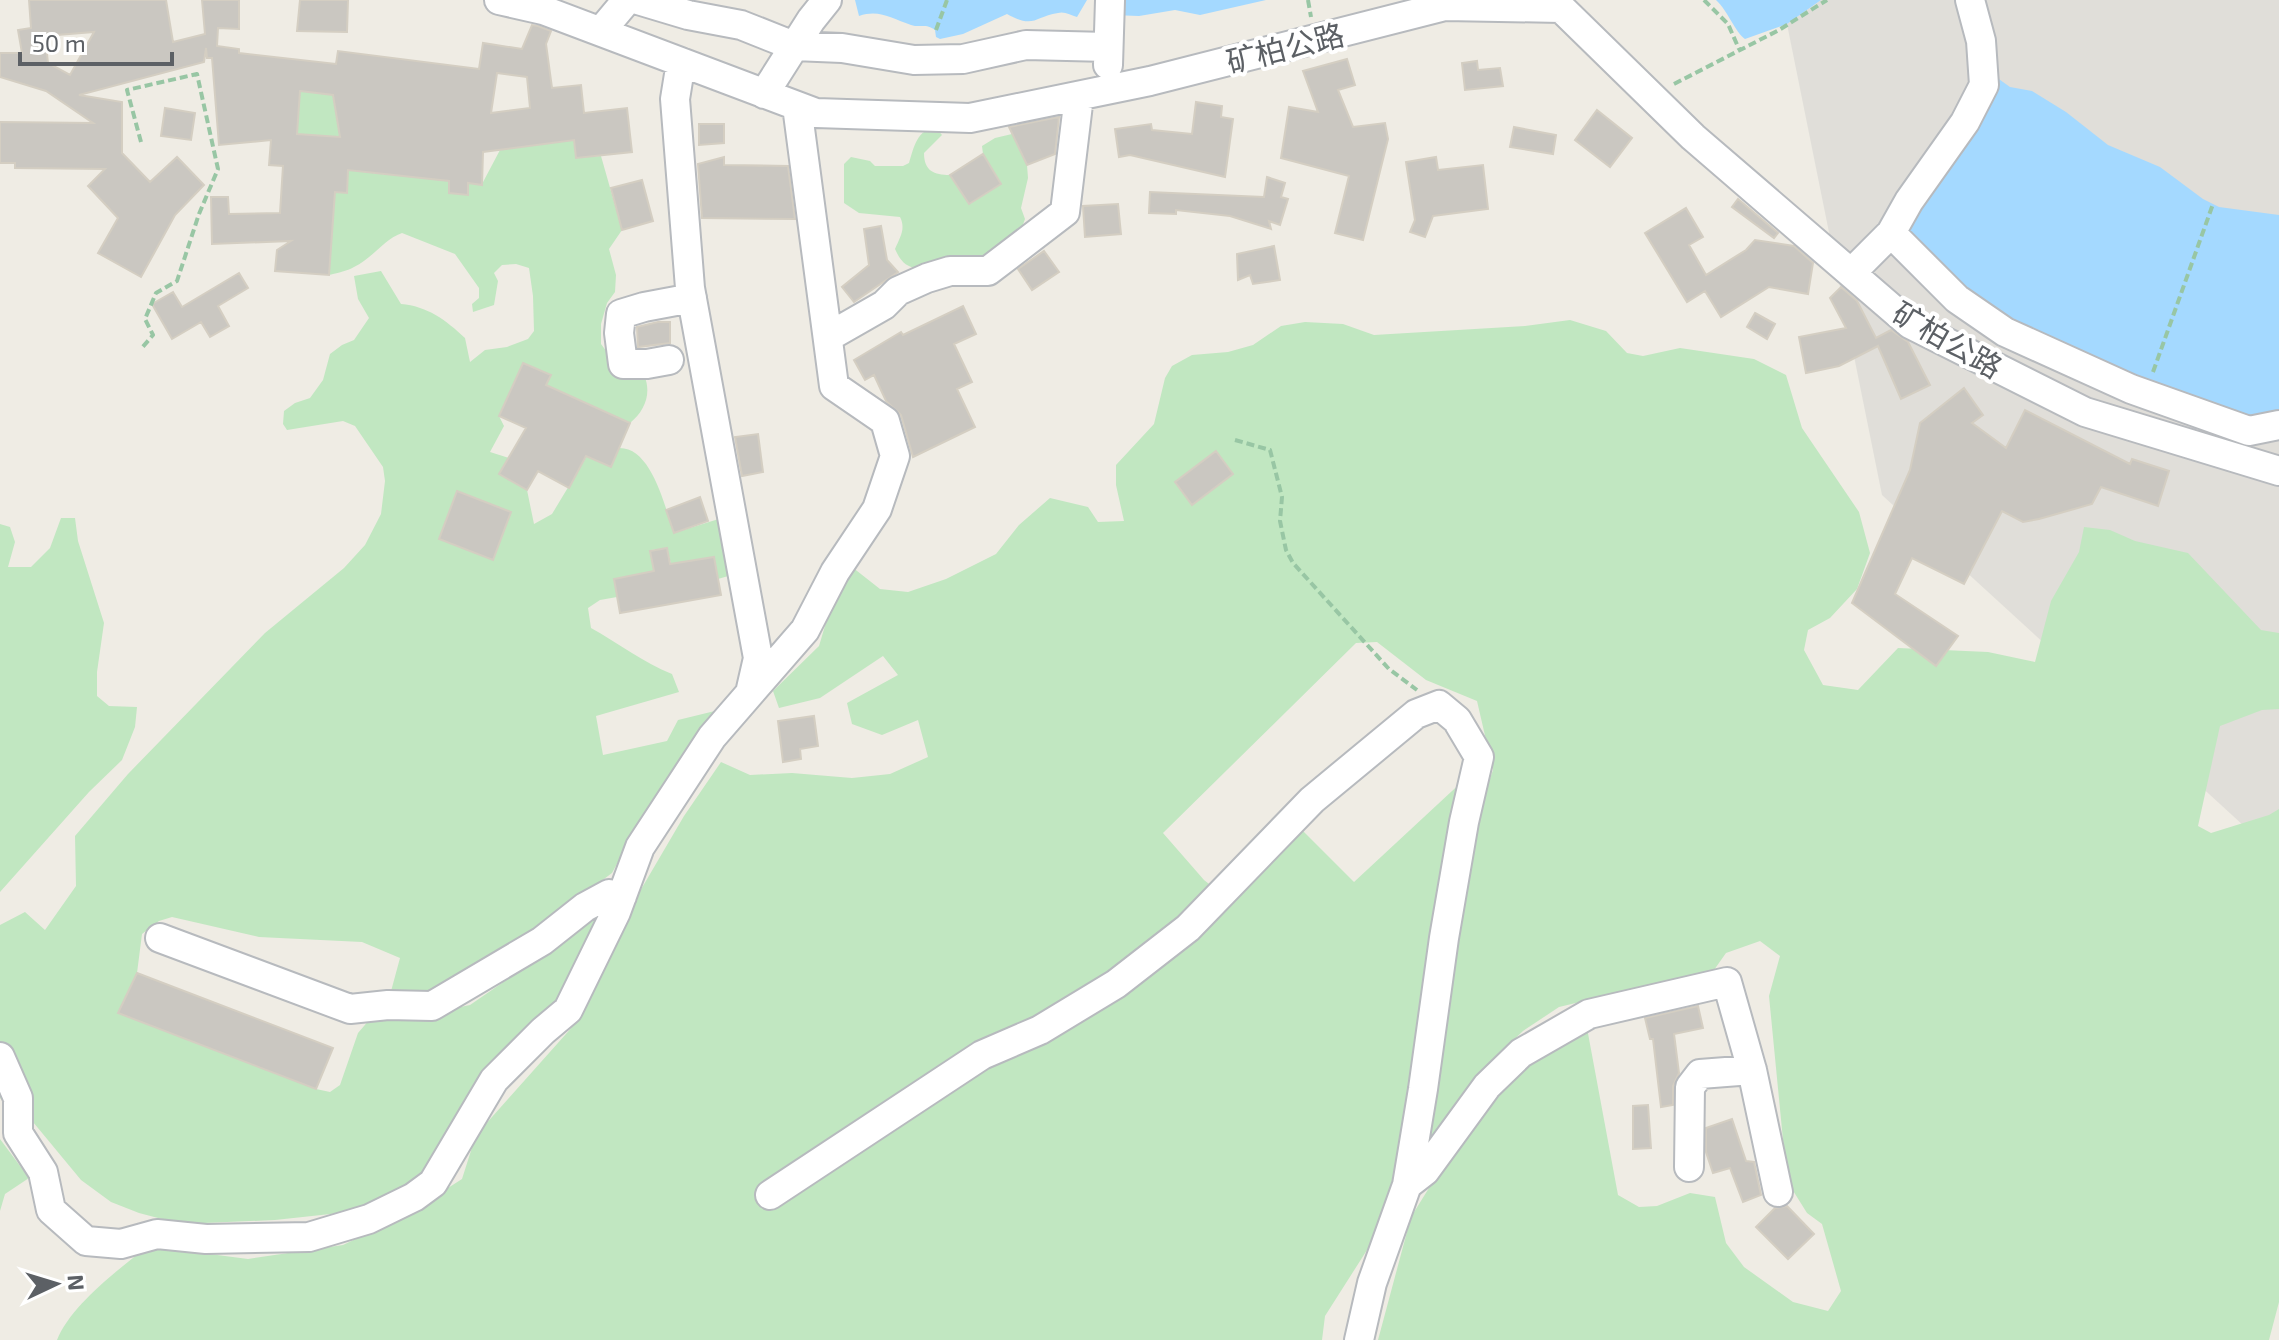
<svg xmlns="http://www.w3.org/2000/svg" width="2279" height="1340" font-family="'Exo 2','Noto Sans SC',sans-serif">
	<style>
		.industrial { fill: #e0ded9 }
		.green { fill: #c1e7c1 }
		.water { fill: #a4d9ff }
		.building { fill: #cac7c1; stroke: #d4cec2; stroke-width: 2; fill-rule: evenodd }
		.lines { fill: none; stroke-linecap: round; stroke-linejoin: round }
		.minor-casing { stroke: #b7babe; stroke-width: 32 }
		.path { stroke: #98c6a4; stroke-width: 4; stroke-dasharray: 8 4; stroke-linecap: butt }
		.minor { stroke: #fff; stroke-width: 28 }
		.labels { text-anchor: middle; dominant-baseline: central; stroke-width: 8; stroke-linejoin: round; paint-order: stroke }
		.street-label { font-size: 30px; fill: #5c6065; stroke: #fff }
	</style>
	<rect width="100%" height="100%" fill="#efece4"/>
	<path class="industrial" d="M1821 0H2279V858L1882 495 1787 24Z"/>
	<path class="green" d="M300 91 333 95 344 158 362 161 363 172 449 181V193L467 195 468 183 482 184 500 150 549 143 573 132 576 158 601 156 622 230 609 249 616 275 615 292 607 303 601 324V344L615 363 644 375C652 393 645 411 630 423L546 385 551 375 523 363 499 416 504 426 490 452 509 458 499 474 527 490 534 524 552 514 587 456C596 453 608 448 618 448 652 446 665 508 674 533L725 517 735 574 718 579 714 557 671 564 667 548 651 550 654 571 614 579 617 597 600 600 588 608 591 628C618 643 644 663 672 674L679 692 596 716 603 755 667 741 678 720 723 709 629 842 612 873 536 930 426 994 390 995 400 958 362 942 259 937 172 917 159 921 142 934 137 973 119 1013 316 1089 330 1092 340 1085 358 1033 370 1019 426 1014 470 1005 586 925 601 905 610 901 574 979 430 1170 401 1189 349 1212 275 1220 181 1224 139 1213 111 1202 81 1180 33 1122 24 1074 0 1099V925L25 912 45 930 76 886 75 836 128 774 265 633 344 568 365 545 381 514 385 481 383 467 355 426 343 421 287 430 283 424 284 411 295 403 310 398 323 380 330 354 342 345 354 340 369 318 358 299 354 276 381 271 401 304C427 306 446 320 465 338L470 362 485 350 507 347 528 339 534 331 533 296 529 268 516 264 502 265 494 273 498 281 494 305 473 312 472 304 479 298V288L455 254 402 233C383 240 373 258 354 267 347 271 337 273 329 275L335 192 347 193 348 170 318 136 297 134Z
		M936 128 942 135 924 153C924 171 934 175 950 175L970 204 1001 183 983 154 982 146 995 138 1012 134 1027 165 1028 178 1021 208 1025 219 1012 255 920 270C905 266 901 262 895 249 900 237 906 229 900 217L859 213 844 203V164L851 157 870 161 875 166H903L909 163C914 147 917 129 936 128Z
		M1570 320 1606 331 1627 353 1643 356 1680 348 1754 359 1786 375 1802 428 1859 512 1870 553 1857 589 1830 618 1808 630 1804 650 1823 685 1858 690 1898 648 1988 652 2035 662 2051 601 2079 552 2084 527 2110 530 2135 541 2188 553 2261 630 2279 633V709L2262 710 2220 726 2198 826 2211 833 2269 815 2279 809V1302L2269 1340H1378L1411 1217 1442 1167 1507 1079 1543 1048 1587 1028 1618 1195 1639 1207 1657 1206 1690 1193 1715 1197 1726 1243 1744 1267 1793 1302 1828 1311 1841 1291 1822 1224 1807 1213 1787 1181 1769 996 1780 956 1760 941 1726 953 1714 970 1559 1007 1523 1031 1486 1066 1425 1159 1475 822 1493 770 1477 701 1426 680 1377 642 1356 643 1163 833 1204 880 1227 898 1301 829 1354 882 1466 778 1443 853 1401 1141 1381 1228 1325 1316 1322 1340H57C71 1305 119 1269 148 1246L248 1259 343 1245 406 1215 462 1179 476 1135 582 1016 626 915 684 816 721 762 750 775 792 773 852 778 890 774 928 757 918 720 882 735 852 724 847 703 898 675 883 656 820 698 779 708 773 691 819 646 833 599 852 567 880 589 908 592 946 579 996 554 1019 525 1050 498 1088 507 1098 522 1124 521 1116 485V465L1154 424 1165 378 1172 366 1192 355 1228 352 1253 345 1281 326 1305 322 1343 324 1374 335 1525 326Z
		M61 518H75L78 541 104 623 97 672V696L109 706 137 707 135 727 122 760 89 792 0 892V524L10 527 15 542 8 567H31L50 548Z
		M0 1139 29 1178 5 1194 0 1211Z"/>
	<path class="water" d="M855 0H1087L1077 17C1071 15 1064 11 1058 13 1034 17 1034 29 1007 14L963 34 940 39 936 37 935 30C926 23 920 28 911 25 892 19 880 9 859 16Z
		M1113 0H1266L1200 15 1175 10 1139 16 1112 15Z
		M1716 0H1821L1787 24 1745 39C1735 32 1728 11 1716 0Z
		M1996 77 2010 87 2032 91 2066 112 2108 145 2160 167 2203 199 2219 207 2279 215V414L2265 420 2250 416C2165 387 2073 359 1995 312 1959 289 1931 255 1902 224Z"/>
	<path class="building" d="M29 0H166L173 42 205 34 202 0H239V29L218 28 217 46 239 49V53L336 64 338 51 479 69 483 43 522 49 532 25 538 26 551 31 546 44 552 88 581 85 584 113 627 108 632 152 576 158 574 140 483 152 482 185 468 183V195L449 193V181L348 170 347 193 335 192 329 275 275 271 277 250 291 241 212 244 211 197H228L229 214 280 213 283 166 269 165 271 140 219 145 212 58H207L206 48 204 62 79 95 122 102V153L150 182 177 157 204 185 175 215 141 277 98 253 118 218 88 186 105 169 15 168V163H0V122L93 123 46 91 0 77V53H22L18 30 31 28ZM94 32 70 75 48 63 45 36ZM497 73 527 77 530 108 491 113ZM300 91 333 95 340 137 297 134Z
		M300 0H348L347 32 297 31Z
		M1347 59 1355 85 1338 90 1353 127 1385 123 1388 139 1363 240 1335 233 1349 176 1281 158 1289 107 1318 112 1303 71Z
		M1477 61 1478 70 1500 68 1503 86 1465 90 1462 63Z
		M1196 102 1222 106 1221 117 1233 119 1225 177 1130 155 1119 157 1115 129 1151 124 1152 130 1192 134Z
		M165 108 195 113 191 140 161 136Z
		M1597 110 1632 138 1610 167 1575 140Z
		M1059 117 1055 154 1027 165 1009 127Z
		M699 124H724V143L699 145Z
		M1514 127 1556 135 1553 154 1510 147Z
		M983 154 1001 184 969 204 950 175Z
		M724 157V165L788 166 795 219 702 218 698 164Z
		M1436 157 1438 170 1483 165 1488 209 1433 216 1425 237 1410 232 1415 220 1406 162Z
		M1267 177 1285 183 1281 197 1288 199 1280 225 1269 221 1271 229 1230 216 1176 210V214L1149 213 1150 192 1264 197Z
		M642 180 653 221 622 230 611 188Z
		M1738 199 1778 233 1774 238 1732 207Z
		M1118 204 1121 234 1085 237 1083 206Z
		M1686 208 1703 237 1689 245 1706 275 1746 250 1755 240 1794 246 1813 263 1808 294 1769 287 1721 317 1705 291 1687 302 1645 233Z
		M881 226 887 260 898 272 854 302 842 287 869 265 864 229Z
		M1274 246 1280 280 1253 284 1250 275 1238 280 1237 254Z
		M1044 251 1059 272 1032 290 1018 269Z
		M239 273 248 288 218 306 229 326 210 337 201 322 172 339 152 304 173 292 182 307Z
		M1841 287 1857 301 1876 338 1891 330 1908 342 1930 385 1901 399 1878 346 1839 366 1806 373 1799 337 1846 328 1830 298Z
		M963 306 976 334 954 344 972 382 957 389 975 427 913 457 901 415 886 401 874 375 865 380 854 360 901 332 903 335Z
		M1755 313 1775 324 1767 339 1747 327Z
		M658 322H670V343L638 347 637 327Z
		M523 363 551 375 546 385 630 423 611 467 586 456 569 488 538 471 527 490 499 474 526 428 499 416Z
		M1964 388 1983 415 1972 423 2006 448 2025 410 2130 464 2132 459 2169 471 2158 506 2101 487 2092 504 2039 519 2023 522 2002 511 1964 584 1912 558 1895 594 1958 636 1936 666 1852 603 1910 470 1920 423Z
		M758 434 763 472 742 476 735 437Z
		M1216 451 1233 474 1192 505 1175 482Z
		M457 491 511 512 493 560 439 539Z
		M700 497 708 521 674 533 666 510Z
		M667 548 670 564 714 557 721 595 620 613 614 579 654 571 650 551Z
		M814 716 818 746 800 749 801 759 783 762 778 721Z
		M137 973 333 1048 316 1089 118 1013Z
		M1698 1006 1703 1028 1674 1034 1679 1073 1673 1086V1105L1661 1107 1653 1039H1650L1645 1018Z
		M1648 1105 1651 1148 1633 1149V1106Z
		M1732 1119 1746 1161 1754 1162 1761 1195 1743 1202 1730 1168 1713 1173 1706 1152V1128Z
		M1787 1206 1814 1234 1788 1259 1756 1227 1775 1208Z"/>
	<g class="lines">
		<g class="minor-casing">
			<path id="minor" d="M499 0 543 10 816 113 970 118 1150 81 1445 6 1561 8 1693 137 1910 324 2085 412 2279 471
				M638 0 688 15 741 25 794 46 842 48 914 60 963 59 1026 45 1108 47
				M601 31 627 0
				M681 62 675 99 690 288 758 658 750 693
				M1108 65 1110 0
				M764 94 811 20 827 0
				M1880 244 1891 233 1909 201 1965 122 1984 85 1981 41 1970 0
				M1851 273 1891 233 1957 299 2005 332 2131 389 2249 431 2279 425
				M828 337 884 305 898 291 927 278 950 271H988L1065 212 1079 96
				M669 360 647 364H623L619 333 621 314 644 307 692 298
				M160 938 350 1009 388 1005 432 1006 542 941 585 907 609 894 622 896
				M0 1057 18 1098V1133L43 1172 51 1210 86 1241 121 1244 157 1234 206 1239 309 1237 369 1219 414 1197 433 1183 494 1080 543 1031 568 1010 616 912 640 847 712 737 805 630 835 572 877 509 895 456 885 421 834 386 797 106
				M1689 1167 1690 1087 1700 1074 1752 1070
				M1407 1185 1425 1171 1487 1086 1521 1053 1589 1014 1727 982 1752 1070 1778 1192
				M770 1195 982 1055 1040 1030 1116 984 1188 928 1312 800 1416 714 1439 705 1457 720 1479 757 1464 822 1444 938 1423 1089 1407 1185 1372 1283 1359 1340"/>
		</g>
		<path class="path" d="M1308 0 1311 17
			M1704 0 1728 24 1739 49
			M936 30 947 0
			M1674 84 1779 30 1827 0
			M141 142 127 90 197 74 218 169 199 214 177 281 156 293 145 319 153 335 141 349
			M2153 372 2213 204
			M1235 440 1270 450 1282 497 1280 521 1286 550 1293 563 1389 669 1417 690"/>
		<use href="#minor" class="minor"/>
	</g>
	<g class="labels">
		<g class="street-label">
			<text transform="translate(1285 47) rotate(-14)">矿柏公路</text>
			<text transform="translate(1948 339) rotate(30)">矿柏公路</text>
		</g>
	</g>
	<g transform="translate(56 1284) rotate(86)" stroke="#ffffff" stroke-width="6" paint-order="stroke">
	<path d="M0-6L14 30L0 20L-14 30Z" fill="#5c6065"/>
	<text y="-12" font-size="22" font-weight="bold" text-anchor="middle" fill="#5c6065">N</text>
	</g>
	<path d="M20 52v12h152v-12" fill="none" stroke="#5c6065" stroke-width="4"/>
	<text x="32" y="52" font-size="24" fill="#5c6065" stroke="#ffffff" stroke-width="6" paint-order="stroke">50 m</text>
</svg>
